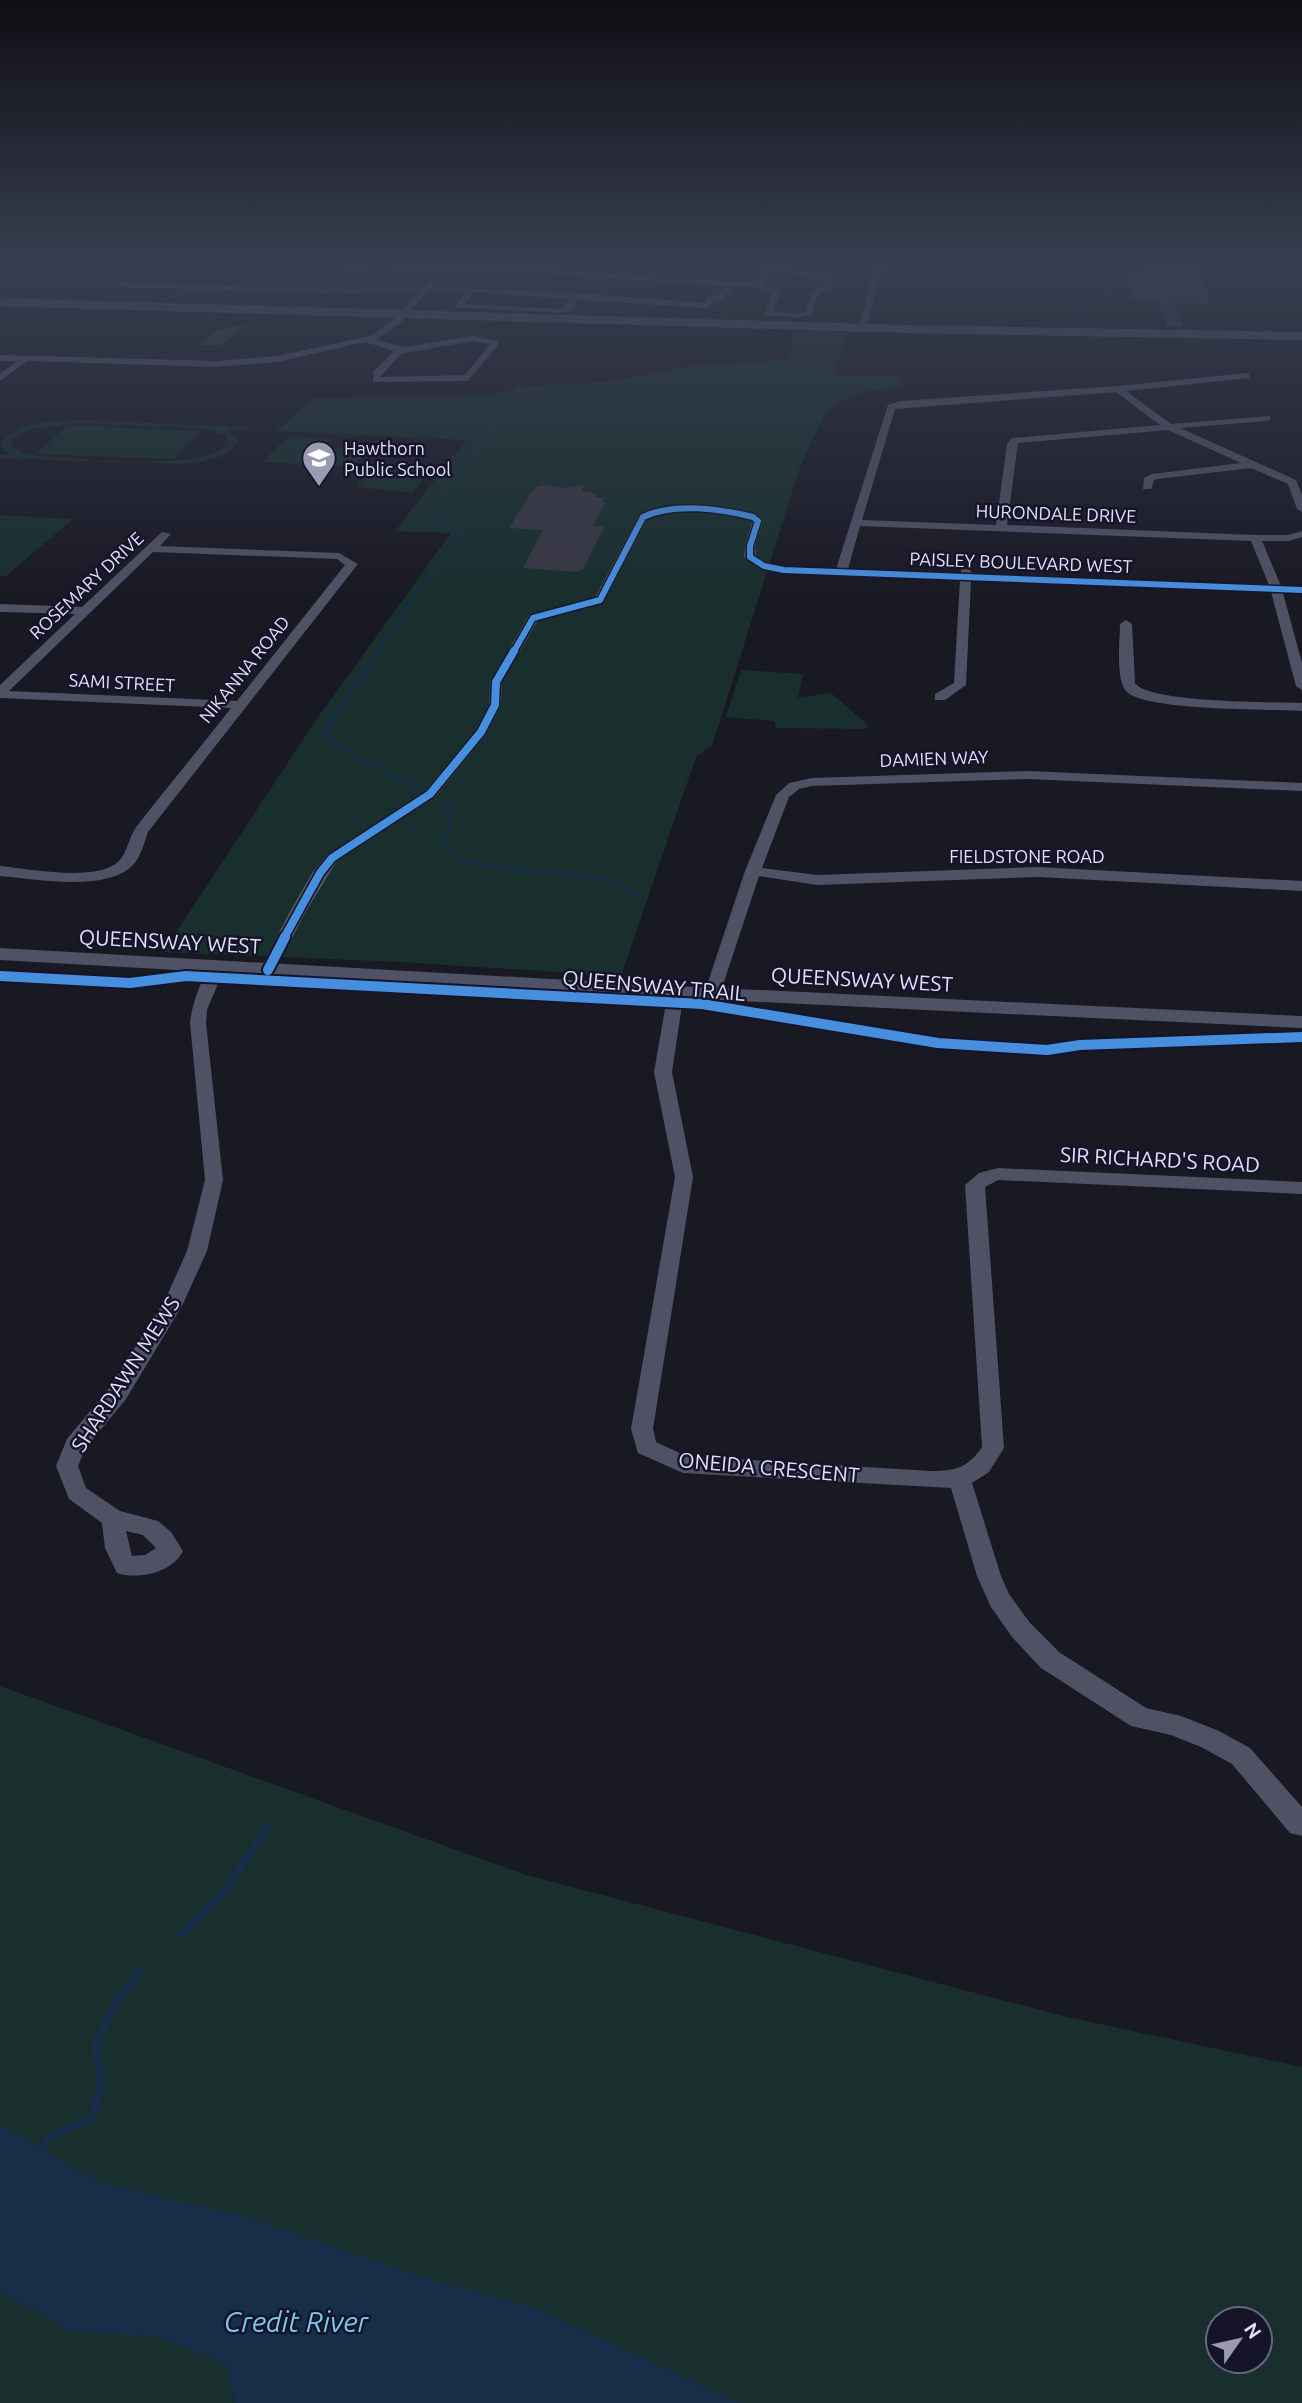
<svg xmlns="http://www.w3.org/2000/svg" width="1302" height="2403" font-family="Ubuntu,sans-serif">
	<style>
		.green { fill: #182f2d; fill-rule: evenodd }
		.water { fill: #162e47 }
		.lines { fill: none; stroke-linecap: round; stroke-linejoin: round }
		.stream-far2 { stroke: #162e47; stroke-width: 2.5 }
		.stream-far1 { stroke: #162e47; stroke-width: 3.5 }
		.stream { stroke: #162e47; stroke-width: 8 }
		.building { fill: #383845 }
		.minor { fill: #4f5164; fill-rule: evenodd }
		.tertiary { fill: #4f5164; fill-rule: evenodd }
		.primary { fill: #565168; fill-rule: evenodd }
		.cycleway-far2-casing { stroke: #151429; stroke-width: 9 }
		.cycleway-far1-casing { stroke: #151429; stroke-width: 11 }
		.cycleway-casing { stroke: #151429; stroke-width: 14 }
		.cycleway-far2 { stroke: #468fdf; stroke-width: 6 }
		.cycleway-far1 { stroke: #468fdf; stroke-width: 8 }
		.cycleway { stroke: #468fdf; stroke-width: 10 }
		.labels { text-anchor: middle; dominant-baseline: central; stroke-width: 5; stroke-linejoin: round; paint-order: stroke }
		.far-poi-label { font-size: 18px; fill: #e0e0fb; stroke: #151429; text-anchor: start }
		.far-street-label { font-size: 18px; fill: #e0e0fb; stroke: #151429 }
		.street-label { font-size: 21px; fill: #e0e0fb; stroke: #151429 }
		.near-water-label { font-size: 28px; font-style: italic; fill: #79c7f0; stroke: #151429 }
	</style>
	<rect width="100%" height="100%" fill="#191924"/>
	<path class="green" d="M792 331 846 332 834 377 898 375 907 386 866 391 840 401 825 414 800 467 712 746 696 757 621 976 400 962 163 952 316 720 451 533 395 531 466 440 276 431 314 398 491 396 519 387 609 381 702 364 783 361 790 357Z
		M79 420 249 427 246 430H227L238 440C232 460 198 462 180 464L0 458V455H10L1 445C14 421 56 421 79 420ZM80 423 205 429 222 434 227 438 228 444C200 473 78 458 37 456L23 453 11 445 13 439 32 429Z
		M68 425 201 431 174 459 36 454Z
		M292 436 329 439 319 447 368 450 353 467 262 462 279 445Z
		M401 467 430 468 413 493 357 487 364 477Z
		M0 515 73 519 6 576H0Z
		M741 670 803 674 798 698 831 693 869 726 865 729 776 728 774 721 726 717Z
		M0 1686 526 1875 1067 2017 1302 2067V2403H0ZM1218 2319H1260V2361H1218Z"/>
	<path class="water" d="M0 2124 99 2182 254 2219 421 2277 531 2306 740 2403H236L225 2363 156 2336 71 2332 0 2291Z"/>
	<g class="lines">
		<path class="stream-far2" d="M1085 323 1075 305 1108 294 1103 269 1095 260
			M494 425 506 408 505 402 518 391 519 386
			M377 653 450 544 464 535 436 516C435 487 462 476 476 455 481 447 484 438 490 430"/>
		<path class="stream-far1" d="M378 651 323 733 354 756 421 788
			M444 801 452 817 442 846 462 859 483 866 604 878 615 881 639 897"/>
		<path class="stream" d="M181 1934 224 1892 267 1829
			M38 2154 50 2136 91 2119 102 2086 96 2045 114 2005 142 1969"/>
	</g>
	<path class="building" d="M1148 266 1201 267 1210 304 1173 303 1184 327H1168L1157 300 1131 299 1127 273 1134 274 1133 270 1149 271Z
		M247 325 221 345H199L217 330Z
		M549 485 563 488 585 485 581 491 597 494 595 497 604 498 602 502H606L592 526 604 527 583 569 577 572 523 568 543 530 509 528 531 493 538 486Z"/>
	<g class="lines">
		<path class="minor" d="M149 260 516 268 750 283 760 280 766 264 740 260H774L772 267 835 277 830 288 819 293 811 314 797 318 765 315 773 292 754 287 733 286 725 298 714 301 708 308 578 300 571 311 560 313 459 308 455 306 466 292 428 291 400 323 376 340 405 347 473 336 498 341V345L468 381 373 382V372L394 351 365 342 277 362 217 367 27 361 0 381V374L17 361H0V355L217 361 277 356 370 336 394 319 420 291 337 293 116 287 119 283 337 289 424 287 431 281 435 283 432 287 577 293 705 303 708 297 719 294 726 286 516 272 152 262ZM770 272 826 279 824 285 812 292 805 311 796 314 773 311 781 291 762 284 766 283ZM474 292 570 299 565 307 560 309 465 304ZM473 341 490 344 465 375 380 377 400 355 405 353Z
			M1246 373 1249 374V378L1126 391 1171 424 1270 416V420L1267 421 1180 428 1296 480 1302 495V512L1297 509 1288 484 1251 468 1157 479 1154 480 1151 489H1143L1144 478 1152 474 1241 463 1168 430 1018 443 1007 525 1255 535H1288L1302 531V537L1289 541H1262L1281 586 1302 587V593H1283L1302 663V690L1296 686 1271 592 971 581 966 685 945 700H935V694L954 683 960 580 784 573 760 568 744 557 745 546 752 522 749 519C720 512 675 506 647 519L604 602 538 620 502 682 501 705 486 735 435 797 337 861 305 913 274 973H262L260 970 289 913 312 873 327 855 425 791 475 731 489 705 490 682 529 615 595 598 639 515C663 503 745 501 763 521L755 546 756 556C779 571 809 568 836 569L888 405 900 401 1118 386ZM1116 392 1160 425 1012 438 1007 444 996 525 862 520 895 409ZM860 526 1251 541 1269 585 972 574 970 569H962L960 573 848 569Z
			M162 532 171 534 160 546 339 553 358 564 148 832C144 843 141 857 132 866 105 892 34 879 0 876V866C30 869 85 880 112 866 128 858 127 839 137 826 168 786 200 748 231 708L0 698V685L75 614 0 612V604L82 607ZM153 552 337 559 345 565 237 701 9 691Z
			M1126 620 1132 624 1135 683C1148 703 1274 702 1302 703V711C1269 709 1148 711 1127 692 1115 681 1120 640 1120 624Z
			M1028 771 1302 783V791L1028 779 812 786 799 789 789 797 762 868 817 875 1038 867 1302 881V891L1038 877 817 885 759 876 720 994 712 999 706 998 704 994 745 871 776 795 789 783 812 778Z
			M217 962 225 967 207 1010 206 1023 223 1180 207 1251 182 1306 126 1399 85 1449 78 1466 86 1488 120 1511 158 1521 171 1532 183 1551C172 1573 138 1580 117 1573L105 1548 102 1523 69 1499 56 1466 67 1439 110 1387 165 1300 187 1251 205 1180 190 1023C191 1009 204 965 217 962ZM126 1531 143 1535 156 1548 145 1555 132 1556Z
			M676 987 684 992 672 1072 693 1177 653 1429 656 1442 686 1456 931 1471C955 1471 968 1468 982 1447L965 1185 979 1173 998 1168 1302 1182V1194L998 1180 985 1187 1004 1448 989 1472 972 1483 1001 1576 1009 1594 1030 1623 1059 1652 1146 1708 1181 1716 1219 1731 1250 1748 1302 1807V1836L1290 1833 1232 1764 1201 1747 1171 1735 1131 1726 1041 1668 1012 1637 991 1607 977 1576 951 1488 683 1473 638 1453 631 1429 675 1177 654 1072 668 992Z"/>
		<path class="tertiary" d="M877 260H885L866 327 858 329Z
			M0 948 676 986 1302 1016V1028L676 998 0 960Z"/>
		<path class="primary" d="M0 298 906 325 1302 332V340L906 333 0 306Z"/>
		<g class="cycleway-far2-casing">
			<path id="cycleway-far2" d="M513 653 533 618 600 600 643 517C674 502 721 509 753 517L758 521 750 546V557L764 566 784 570 1302 590"/>
		</g>
		<g class="cycleway-far1-casing">
			<path id="cycleway-far1" d="M284 938 320 873 332 858 430 794 481 732 495 705 496 682 514 651"/>
		</g>
		<g class="cycleway-casing">
			<path id="cycleway" d="M268 970 285 937
				M0 976 130 983 186 976 702 1004 938 1043 1047 1050 1080 1045 1302 1037"/>
		</g>
		<use href="#cycleway-far2" class="cycleway-far2"/>
		<use href="#cycleway-far1" class="cycleway-far1"/>
		<use href="#cycleway" class="cycleway"/>
	</g>
	<linearGradient id="sky" x2="0" y2="1"><stop stop-color="#0e0e14"/><stop offset="0.44" stop-color="#383e50"/><stop offset="1" stop-color="#383e50" stop-opacity="0"/></linearGradient>
	<rect width="1302" height="596" fill="url(#sky)"/>
	<defs>
		<g id="school-pin" transform="scale(1.75)"><path d="M0 17L-7.5 6A9.5 9.5 0 1 1 7.5 6Z" fill="#9a9ab0" stroke="#151429"/><path d="M0-5L7-2L0 1L-7-2ZM-4 1L0 2.5L4 1V4Q0 6-4 4Z" fill="#fff"/></g>
	</defs>
	<g fill-rule="evenodd">
		<use href="#school-pin" x="319" y="458"/>
	</g>
	<g class="labels">
		<g class="far-poi-label">
			<text x="344" y="448">Hawthorn<tspan x="344" dy="21">Public School</tspan></text>
		</g>
		<g class="far-street-label">
			<text transform="translate(1056 513) rotate(2)">HURONDALE DRIVE</text>
			<text transform="translate(1021 562) rotate(2)">PAISLEY BOULEVARD WEST</text>
			<text transform="translate(86 585) rotate(-43)">ROSEMARY DRIVE</text>
			<text transform="translate(244 669) rotate(-51)">NIKANNA ROAD</text>
			<text transform="translate(122 682) rotate(3)">SAMI STREET</text>
			<text transform="translate(934 758) rotate(-2)">DAMIEN WAY</text>
			<text x="1027" y="856">FIELDSTONE ROAD</text>
		</g>
		<g class="street-label">
			<text transform="translate(170 941) rotate(3)">QUEENSWAY WEST</text>
			<text transform="translate(862 979) rotate(3)">QUEENSWAY WEST</text>
			<text transform="translate(654 985) rotate(5)">QUEENSWAY TRAIL</text>
			<text transform="translate(1160 1159) rotate(3)">SIR RICHARD'S ROAD</text>
			<text transform="translate(125 1374) rotate(-57)">SHARDAWN MEWS</text>
			<text transform="translate(769 1467) rotate(5)">ONEIDA CRESCENT</text>
		</g>
		<g class="near-water-label">
			<text x="296" y="2321">Credit River</text>
		</g>
	</g>
	<g transform="translate(1239 2340) rotate(56)"><circle r="33" fill="#151429" stroke="#66667d" stroke-width="2"/>
	<path d="M0-5L12 26L0 18L-12 26Z" fill="#9a9ab0"/>
	<text y="-10" font-size="19" font-weight="bold" text-anchor="middle" fill="#e0e0fb">N</text>
	</g>
</svg>
